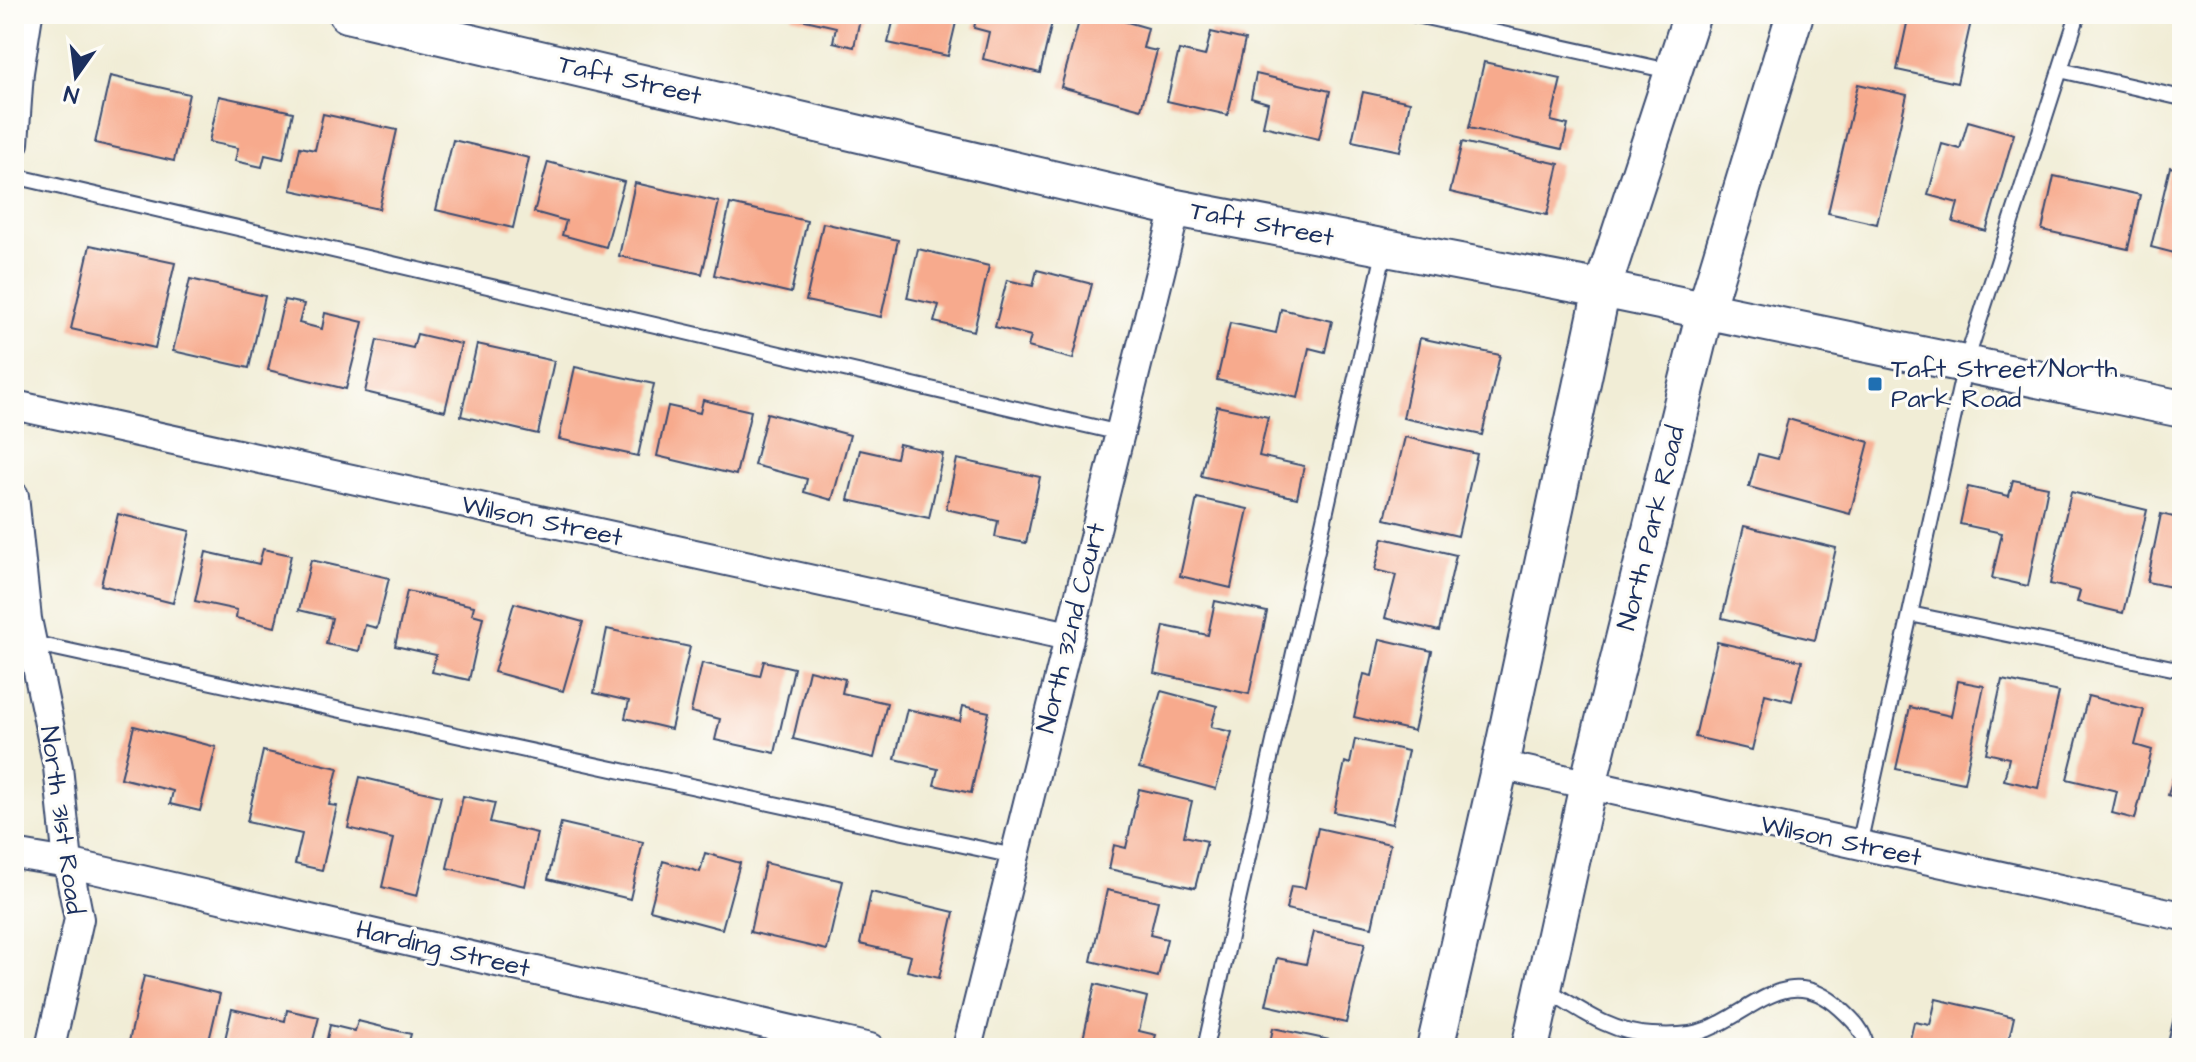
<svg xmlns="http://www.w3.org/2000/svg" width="2196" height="1062" font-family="'Architects Daughter',sans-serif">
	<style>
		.building { fill: #f7aa8d }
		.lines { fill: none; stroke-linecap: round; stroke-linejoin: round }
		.service-casing { stroke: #3b4c70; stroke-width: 18 }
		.minor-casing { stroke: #3b4c70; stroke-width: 32 }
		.tertiary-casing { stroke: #3b4c70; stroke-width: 40 }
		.service { stroke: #fff; stroke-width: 14 }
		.minor { stroke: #fff; stroke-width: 28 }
		.tertiary { stroke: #fff; stroke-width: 36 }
		.poi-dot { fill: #1f6fb2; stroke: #fdfcf7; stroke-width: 3 }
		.labels { text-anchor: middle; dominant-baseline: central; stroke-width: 6; stroke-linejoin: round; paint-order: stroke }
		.street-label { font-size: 26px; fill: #1b2f5e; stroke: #fdfcf7 }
		.poi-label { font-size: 26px; fill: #1b2f5e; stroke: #fdfcf7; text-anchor: start }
	</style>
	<rect width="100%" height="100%" fill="#fdfcf7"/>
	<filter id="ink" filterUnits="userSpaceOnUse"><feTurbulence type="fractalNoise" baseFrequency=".0125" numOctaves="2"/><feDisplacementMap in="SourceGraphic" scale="16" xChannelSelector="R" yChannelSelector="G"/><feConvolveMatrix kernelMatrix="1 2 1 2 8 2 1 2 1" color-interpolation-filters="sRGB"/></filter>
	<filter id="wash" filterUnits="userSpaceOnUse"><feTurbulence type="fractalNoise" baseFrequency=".006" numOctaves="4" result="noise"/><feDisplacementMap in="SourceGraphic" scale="32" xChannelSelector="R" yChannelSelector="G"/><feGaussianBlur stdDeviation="1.8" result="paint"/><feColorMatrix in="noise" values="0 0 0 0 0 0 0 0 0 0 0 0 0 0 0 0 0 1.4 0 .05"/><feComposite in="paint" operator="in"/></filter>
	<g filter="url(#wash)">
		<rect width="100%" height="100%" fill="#f1edd6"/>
		<g id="blocks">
			<path class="building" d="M793 14H861L854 47 833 42 836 27 792 17Z
				M880 14H958L948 56 888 43 894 18Z
				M977 14H1020L1052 22 1040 73 983 59 989 32 974 28Z
				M1081 14H1099L1148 28 1143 48 1157 51 1141 109 1061 87Z
				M1909 14H1960L1972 17 1957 83 1897 70Z
				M2152 14H2182V22L2152 15Z
				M1211 32 1245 40 1228 115 1167 101 1179 50 1205 56Z
				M1484 62 1561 79 1551 121 1568 125 1562 149 1469 128Z
				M1256 74 1330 91 1319 139 1263 126 1268 103 1251 98Z
				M110 76 189 94 174 161 95 143Z
				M1858 84 1907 95 1877 224 1828 213Z
				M1363 92 1410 102 1400 151 1352 141Z
				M219 96 293 112 283 159 265 155 262 167 235 161 238 148 209 142Z
				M323 114 397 130 379 209 291 190 300 147 315 150Z
				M1968 121 2014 134 1986 231 1953 222 1958 203 1928 195 1942 144 1960 149Z
				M453 140 529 158 513 228 436 210Z
				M1462 142 1559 164 1547 215 1450 192Z
				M548 162 624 182 606 247 562 235 566 221 534 212Z
				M2170 167 2182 170V255L2151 247Z
				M2054 176 2140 195 2128 249 2042 230Z
				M635 183 719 202 702 274 619 256Z
				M730 204 807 221 791 293 714 275Z
				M823 223 898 240 881 317 806 301Z
				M90 245 175 263 155 348 71 329Z
				M918 249 989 266 974 331 934 322 939 305 907 298Z
				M1037 270 1092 284 1073 359 1028 347 1031 336 995 327 1007 280 1033 286Z
				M190 279 265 296 249 368 173 351Z
				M284 300 304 304 299 323 322 329 325 313 363 322 346 389 268 370Z
				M1281 309 1332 321 1325 352 1309 348 1298 398 1217 380 1230 323 1276 333Z
				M417 334 461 344 445 411 365 392 377 340 413 348Z
				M1420 338 1500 355 1482 435 1403 418Z
				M477 344 554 361 538 434 461 416Z
				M575 367 654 384 638 456 559 439Z
				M703 400 751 411 736 475 657 456 668 406 700 413Z
				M1217 406 1268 417 1259 456 1304 466 1297 498 1201 476Z
				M767 413 850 435 832 500 804 492 807 479 754 465Z
				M1788 419 1869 442 1850 514 1749 487 1758 454 1778 459Z
				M1405 437 1477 454 1458 536 1385 519Z
				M899 444 943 454 929 518 848 500 860 450 896 458Z
				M957 459 1040 477 1026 543 995 537 998 521 946 509Z
				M2013 480 2048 487 2028 586 1992 578 2002 533 1960 524 1968 487 2009 496Z
				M2071 492 2147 510 2123 613 2077 602 2080 591 2050 584Z
				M1197 498 1248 509 1231 588 1180 576Z
				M118 514 190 531 173 603 101 585Z
				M2161 514 2182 519V589L2147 582Z
				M1744 526 1836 548 1815 640 1722 618Z
				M1383 538 1456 555 1439 631 1385 618 1396 575 1375 570Z
				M263 549 291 555 275 627 236 618 237 610 195 601 206 552 259 564Z
				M311 560 389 578 377 628 365 625 359 651 326 644 332 618 299 610Z
				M407 591 474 606 472 614 483 617 469 680 432 672 436 655 395 646Z
				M1215 601 1267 612 1249 694 1154 673 1164 626 1208 635Z
				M514 603 583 622 563 691 494 672Z
				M607 629 690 647 671 729 625 718 629 701 594 693Z
				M1380 639 1432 651 1414 731 1354 717 1364 674 1372 676Z
				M1717 642 1802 661 1792 701 1765 694 1752 750 1695 737Z
				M764 661 794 668 775 753 715 740 720 719 691 712 702 663 760 676Z
				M809 670 845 679 842 693 887 703 874 758 793 739Z
				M2002 680 2059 692 2038 788 2004 780 2009 758 1986 753Z
				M1958 681 1984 686 1964 783 1896 769 1910 707 1951 716Z
				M1161 691 1217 706 1211 727 1232 732 1216 789 1139 768Z
				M2088 696 2144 710 2135 745 2152 750 2135 819 2112 813 2117 791 2067 779Z
				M963 706 989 712 971 793 934 785 938 769 895 759 907 709 960 721Z
				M134 726 216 747 200 811 170 804 173 791 121 778Z
				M1355 739 1408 751 1392 824 1334 812 1345 762 1350 764Z
				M2182 745V799L2168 795Z
				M263 751 338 768 329 805 337 806 322 870 295 864 302 834 247 822Z
				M360 777 441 796 417 896 382 887 393 839 348 828Z
				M1139 789 1192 801 1184 836 1207 841 1195 888 1109 869 1114 845 1126 848Z
				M463 796 495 803 490 822 537 833 525 886 447 868Z
				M561 823 643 842 630 899 548 879Z
				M1318 828 1390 844 1372 927 1286 909 1291 886 1305 888Z
				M705 853 740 863 722 929 650 910 663 861 700 872Z
				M765 863 843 881 827 950 750 932Z
				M1107 890 1158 901 1150 935 1167 939 1158 977 1091 961Z
				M871 892 954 912 939 978 907 971 911 956 860 944Z
				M1314 932 1365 943 1346 1023 1266 1005 1277 958 1306 964Z
				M144 976 220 994 208 1045 196 1043 195 1048 128 1046Z
				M1095 984 1147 997 1139 1031 1156 1035 1152 1048H1069L1070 1042 1082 1044Z
				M1936 999 2014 1017 2007 1048H1908L1914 1022 1930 1025Z
				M232 1009 285 1021 287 1010 319 1017 311 1048H223Z
				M358 1021 411 1034 407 1048H325L330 1025 355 1031Z
				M1273 1028 1344 1043 1343 1048H1269Z"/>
		</g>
	</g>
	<g filter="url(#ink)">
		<use href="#blocks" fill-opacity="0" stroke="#3b4c70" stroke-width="2"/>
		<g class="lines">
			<g class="service-casing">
				<path id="service" d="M1412 14 1674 72
					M2060 70 2182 98
					M14 176 1120 433
					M1910 614 2182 670
					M32 643 1014 856
					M1859 845 1965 365 2078 14
					M1546 989C1579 1009 1612 1034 1652 1035 1669 1036 1692 1036 1708 1029 1755 1010 1789 962 1840 1008 1853 1020 1864 1030 1867 1048
					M1205 1048 1385 248
					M2175 1048 2182 1018"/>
			</g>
			<g class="minor-casing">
				<path id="minor" d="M14 143 19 72 28 14
					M14 405 1069 636
					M14 496 27 619 58 767 68 863 79 919 50 1048
					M1500 765 2182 916
					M14 854 68 863 870 1048
					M967 1048 1176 208"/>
			</g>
			<g class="tertiary-casing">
				<path id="tertiary" d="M347 14 1176 208 1602 289 2182 409
					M1435 1048 1500 765 1602 289 1692 14
					M1530 1048 1588 785 1705 311 1795 14"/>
			</g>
			<use href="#service" class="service"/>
			<use href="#minor" class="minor"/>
			<use href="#tertiary" class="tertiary"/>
		</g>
	</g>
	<rect class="poi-dot" x="1867" y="376" width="16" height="16" rx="4"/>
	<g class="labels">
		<g class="street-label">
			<text transform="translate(630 80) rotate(13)">Taft Street</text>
			<text transform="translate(1262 224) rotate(11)">Taft Street</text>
			<text transform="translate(542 521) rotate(12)">Wilson Street</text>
			<text transform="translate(1651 528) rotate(-76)">North Park Road</text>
			<text transform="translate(1071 628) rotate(-76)">North 32nd Court</text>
			<text transform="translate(62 820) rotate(82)">North 31st Road</text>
			<text transform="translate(1841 841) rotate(12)">Wilson Street</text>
			<text transform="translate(443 949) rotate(13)">Harding Street</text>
		</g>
		<g class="poi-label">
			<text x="1891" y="369">Taft Street/North<tspan x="1891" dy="30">Park Road</tspan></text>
		</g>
	</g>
	<rect width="2196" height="1062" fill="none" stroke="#fdfcf7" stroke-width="48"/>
	<g transform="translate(76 76) rotate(194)" stroke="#fdfcf7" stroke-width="6" paint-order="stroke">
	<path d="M0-6L14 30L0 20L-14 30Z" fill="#1b2f5e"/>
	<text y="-12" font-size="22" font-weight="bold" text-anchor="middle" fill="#1b2f5e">N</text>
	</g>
</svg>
